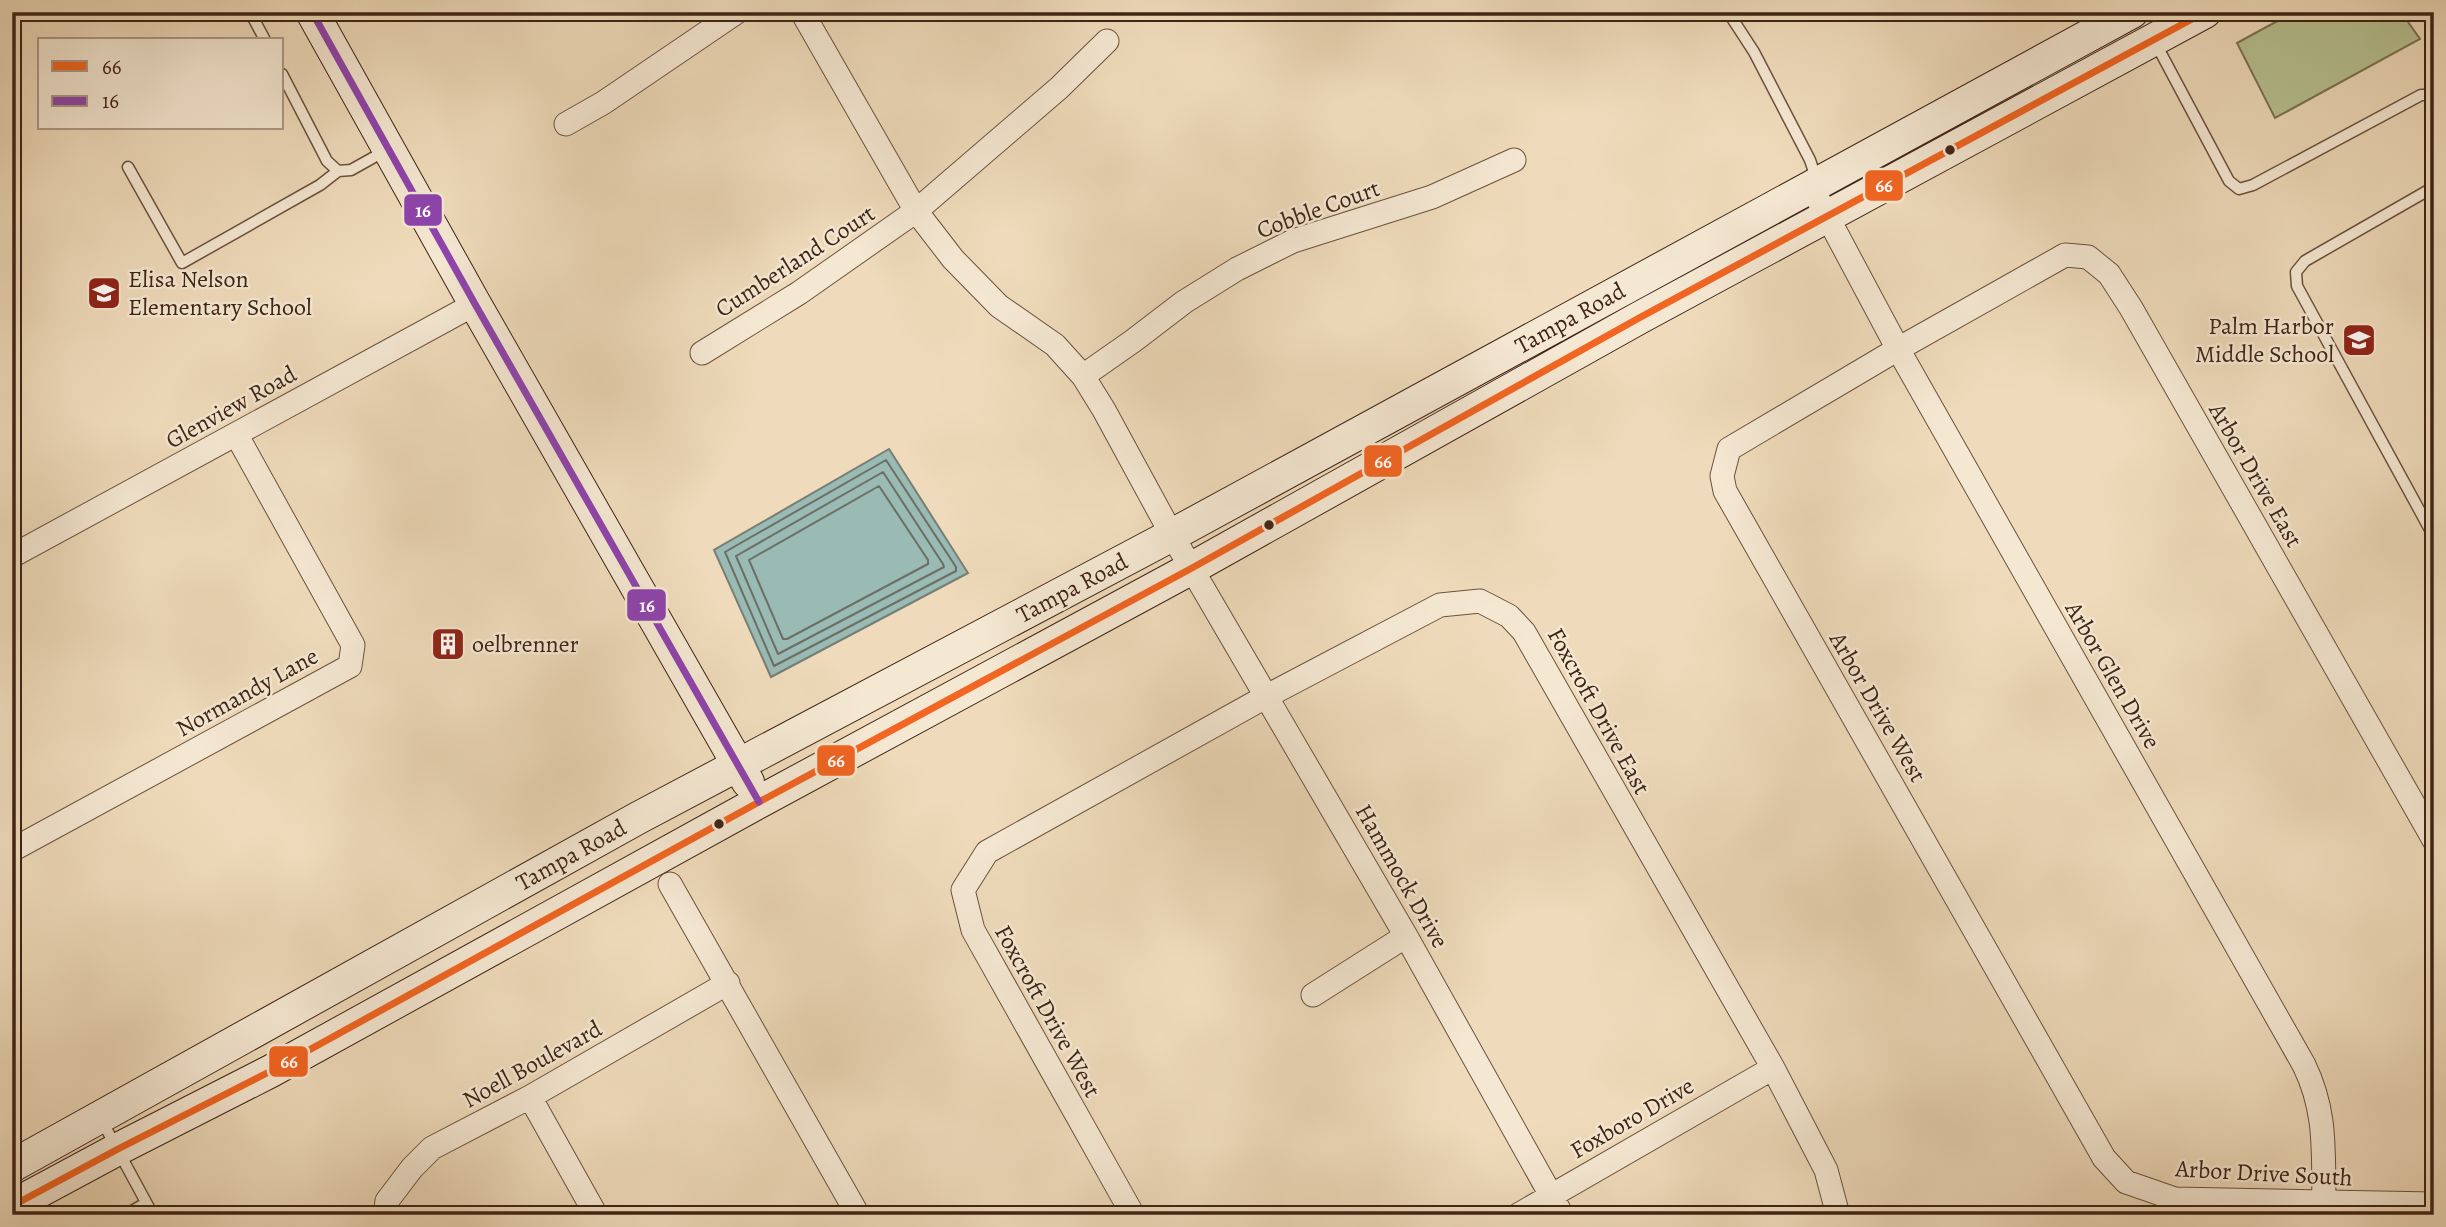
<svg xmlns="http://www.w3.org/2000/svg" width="2446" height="1227" font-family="Alegreya,serif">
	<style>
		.green { fill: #b7c192; stroke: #7b7254; stroke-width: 2 }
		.water { fill: #9abab4; stroke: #767e75; stroke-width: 2 }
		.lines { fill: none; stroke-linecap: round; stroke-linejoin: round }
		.shore { stroke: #6c6f65; stroke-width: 2 }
		.lane-casing { stroke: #6b523f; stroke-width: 13 }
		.street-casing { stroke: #6b523f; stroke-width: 25 }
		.secondary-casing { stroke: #3f2416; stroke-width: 34 }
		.lane { stroke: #f5e8d3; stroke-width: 10 }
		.street { stroke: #f5e8d3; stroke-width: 23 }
		.secondary { stroke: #f5e8d3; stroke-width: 32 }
		.bus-1-casing { stroke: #f5e8d3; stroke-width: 12 }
		.bus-2-casing { stroke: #f5e8d3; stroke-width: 12 }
		.bus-1 { stroke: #f26522; stroke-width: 7 }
		.bus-2 { stroke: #8e44ad; stroke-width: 7 }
		.bus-dot { fill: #3f2416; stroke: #f5e8d3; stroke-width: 2.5 }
		.labels { text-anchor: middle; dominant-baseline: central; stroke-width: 5; stroke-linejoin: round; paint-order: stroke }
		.street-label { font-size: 24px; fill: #3f2416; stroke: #f5e8d3 }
		.poi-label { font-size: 24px; fill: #3f2416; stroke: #f5e8d3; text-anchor: start }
		.line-badge { stroke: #f5e8d3; stroke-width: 2.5 }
		.badge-label { font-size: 19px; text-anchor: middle; font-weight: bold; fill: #fff }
	</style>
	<rect width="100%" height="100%" fill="#efdbbb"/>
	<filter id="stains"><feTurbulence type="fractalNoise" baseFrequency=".00286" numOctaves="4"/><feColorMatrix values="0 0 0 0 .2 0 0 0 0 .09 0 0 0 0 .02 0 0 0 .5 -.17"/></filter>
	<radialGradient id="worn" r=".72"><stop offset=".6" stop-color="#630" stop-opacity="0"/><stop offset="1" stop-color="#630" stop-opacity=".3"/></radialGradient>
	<path class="green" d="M2294 12H2401L2420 39 2275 118 2237 43Z"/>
	<path class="water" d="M889 449 968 573 771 677 714 550Z"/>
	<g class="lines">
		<path class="shore" d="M886 460 956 567V571L774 666 725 552Z
			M883 472 943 564 944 567 778 654 736 556Z
			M879 486 928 560V564L787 639H783L749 560Z"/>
		<g class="lane-casing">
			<path id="lane" d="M250 12 265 40
				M1728 12 1754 52 1810 160 1813 169 1812 180
				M2155 42 2229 181 2239 189 2253 185 2421 95H2434
				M282 74 327 161 338 171 351 170 385 151
				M128 167 182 263 320 185 338 171
				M2434 187 2305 261 2296 272 2297 286 2434 537
				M102 1121 153 1215
				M125 1215 146 1203"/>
		</g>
		<g class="street-casing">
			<path id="street" d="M802 12 916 211 953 259 999 306 1055 345 1083 376 1104 410 1172 535 1406 936 1562 1215
				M566 124 603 103 737 12
				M1811 186 1898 349 2304 1065C2327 1112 2323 1152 2324 1203
				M702 353 799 293 916 211 1059 88 1107 41
				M1083 376 1133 341 1184 302 1237 269 1293 241 1432 197 1514 160
				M12 556 475 304
				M2434 840 2131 308 2109 274 2088 257 2065 255 1898 349 1729 449 1722 476 1725 491 2104 1158 2126 1182 2175 1199 2434 1204
				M12 850 350 666 353 645 236 434
				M670 884 858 1215
				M1313 995 1406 936
				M530 1097 596 1215
				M385 1215 387 1201 412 1168 432 1148 530 1097 728 983
				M1133 1215 973 930 963 890 987 852 1267 696 1440 605 1480 601 1509 616 1524 632 1773 1068 1826 1170 1838 1215
				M1518 1215 1773 1068"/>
		</g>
		<g class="secondary-casing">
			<path id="secondary" d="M312 12 475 304 748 782
				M12 1166 638 818 1172 535 2132 12
				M12 1206 118 1149 271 1071 759 802 1192 568 1639 318 2205 12"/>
		</g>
		<use href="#lane" class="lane"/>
		<use href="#street" class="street"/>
		<use href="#secondary" class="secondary"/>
		<g class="bus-1-casing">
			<path id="bus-1" d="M12 1206 118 1149 271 1071 759 802 1192 568 1639 318 2205 12"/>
		</g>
		<g class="bus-2-casing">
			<path id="bus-2" d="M312 12 475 304 759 802"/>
		</g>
		<use href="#bus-1" class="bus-1"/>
		<use href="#bus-2" class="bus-2"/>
	</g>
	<defs>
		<g id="school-square" transform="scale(1.75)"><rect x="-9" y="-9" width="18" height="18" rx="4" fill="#8f2418" stroke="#f5e8d3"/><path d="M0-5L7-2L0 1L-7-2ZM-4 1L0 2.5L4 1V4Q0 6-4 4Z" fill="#fff"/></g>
		<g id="building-square" transform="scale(1.75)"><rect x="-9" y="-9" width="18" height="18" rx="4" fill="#8f2418" stroke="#f5e8d3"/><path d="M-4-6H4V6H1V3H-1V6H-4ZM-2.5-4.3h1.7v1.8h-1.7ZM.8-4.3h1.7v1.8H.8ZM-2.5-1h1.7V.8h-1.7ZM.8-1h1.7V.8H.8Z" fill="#fff"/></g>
	</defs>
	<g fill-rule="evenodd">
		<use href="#school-square" x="104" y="293"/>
		<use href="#school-square" x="2359" y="340"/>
		<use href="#building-square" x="448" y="644"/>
	</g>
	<g class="bus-dot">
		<circle cx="1950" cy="150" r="6"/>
		<circle cx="1269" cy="525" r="6"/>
		<circle cx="719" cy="824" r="6"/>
	</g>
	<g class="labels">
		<g class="street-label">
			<text transform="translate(1318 209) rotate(-20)">Cobble Court</text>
			<text transform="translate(795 261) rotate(-33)">Cumberland Court</text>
			<text transform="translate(1570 318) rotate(-29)">Tampa Road</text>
			<text transform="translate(231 407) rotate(-29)">Glenview Road</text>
			<text transform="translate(2256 475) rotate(60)">Arbor Drive East</text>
			<text transform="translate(1072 588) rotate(-28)">Tampa Road</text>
			<text transform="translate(2113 675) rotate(60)">Arbor Glen Drive</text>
			<text transform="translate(247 692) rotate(-29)">Normandy Lane</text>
			<text transform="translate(1878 707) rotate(60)">Arbor Drive West</text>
			<text transform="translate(1599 711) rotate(61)">Foxcroft Drive East</text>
			<text transform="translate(571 855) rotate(-29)">Tampa Road</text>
			<text transform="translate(1402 876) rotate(60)">Hammock Drive</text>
			<text transform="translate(1048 1011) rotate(61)">Foxcroft Drive West</text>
			<text transform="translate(532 1064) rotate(-29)">Noell Boulevard</text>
			<text transform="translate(1632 1118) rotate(-30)">Foxboro Drive</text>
			<text transform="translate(2264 1173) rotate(3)">Arbor Drive South</text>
		</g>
		<g class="poi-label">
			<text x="128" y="279">Elisa Nelson<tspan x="128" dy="28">Elementary School</tspan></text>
			<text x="2334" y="326" text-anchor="end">Palm Harbor<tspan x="2334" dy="28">Middle School</tspan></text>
			<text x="472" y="644">oelbrenner</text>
		</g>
	</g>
	<g class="line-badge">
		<rect x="1864" y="169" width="40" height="33" rx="7" fill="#f26522"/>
		<rect x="403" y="193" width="40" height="34" rx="7" fill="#8e44ad"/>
		<rect x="1363" y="444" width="40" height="34" rx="7" fill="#f26522"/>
		<rect x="626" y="588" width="41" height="34" rx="7" fill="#8e44ad"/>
		<rect x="816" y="744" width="40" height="33" rx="7" fill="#f26522"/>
		<rect x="268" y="1045" width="41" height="33" rx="7" fill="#f26522"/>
	</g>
	<g class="badge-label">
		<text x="1884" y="192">66</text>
		<text x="423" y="217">16</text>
		<text x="1383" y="468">66</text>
		<text x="647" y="612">16</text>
		<text x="836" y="767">66</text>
		<text x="289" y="1068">66</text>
	</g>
	<rect width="2446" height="1227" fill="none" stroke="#efdbbb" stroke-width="42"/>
	<rect x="14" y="14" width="2418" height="1199" fill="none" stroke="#3f2416" stroke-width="3.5"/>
	<rect x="21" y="21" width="2404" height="1185" fill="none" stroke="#3f2416" stroke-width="2"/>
	<rect x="38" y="38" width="245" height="91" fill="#f5e8d3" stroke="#ac9a87" stroke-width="2"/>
	<rect x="52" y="61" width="35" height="10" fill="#f26522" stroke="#ac9a87" stroke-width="2"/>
	<text x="102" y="74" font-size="21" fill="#3f2416">66</text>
	<rect x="52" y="96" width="35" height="10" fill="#8e44ad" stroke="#ac9a87" stroke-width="2"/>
	<text x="102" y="108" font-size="21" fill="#3f2416">16</text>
	<rect width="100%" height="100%" filter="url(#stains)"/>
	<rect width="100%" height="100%" fill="url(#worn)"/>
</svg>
